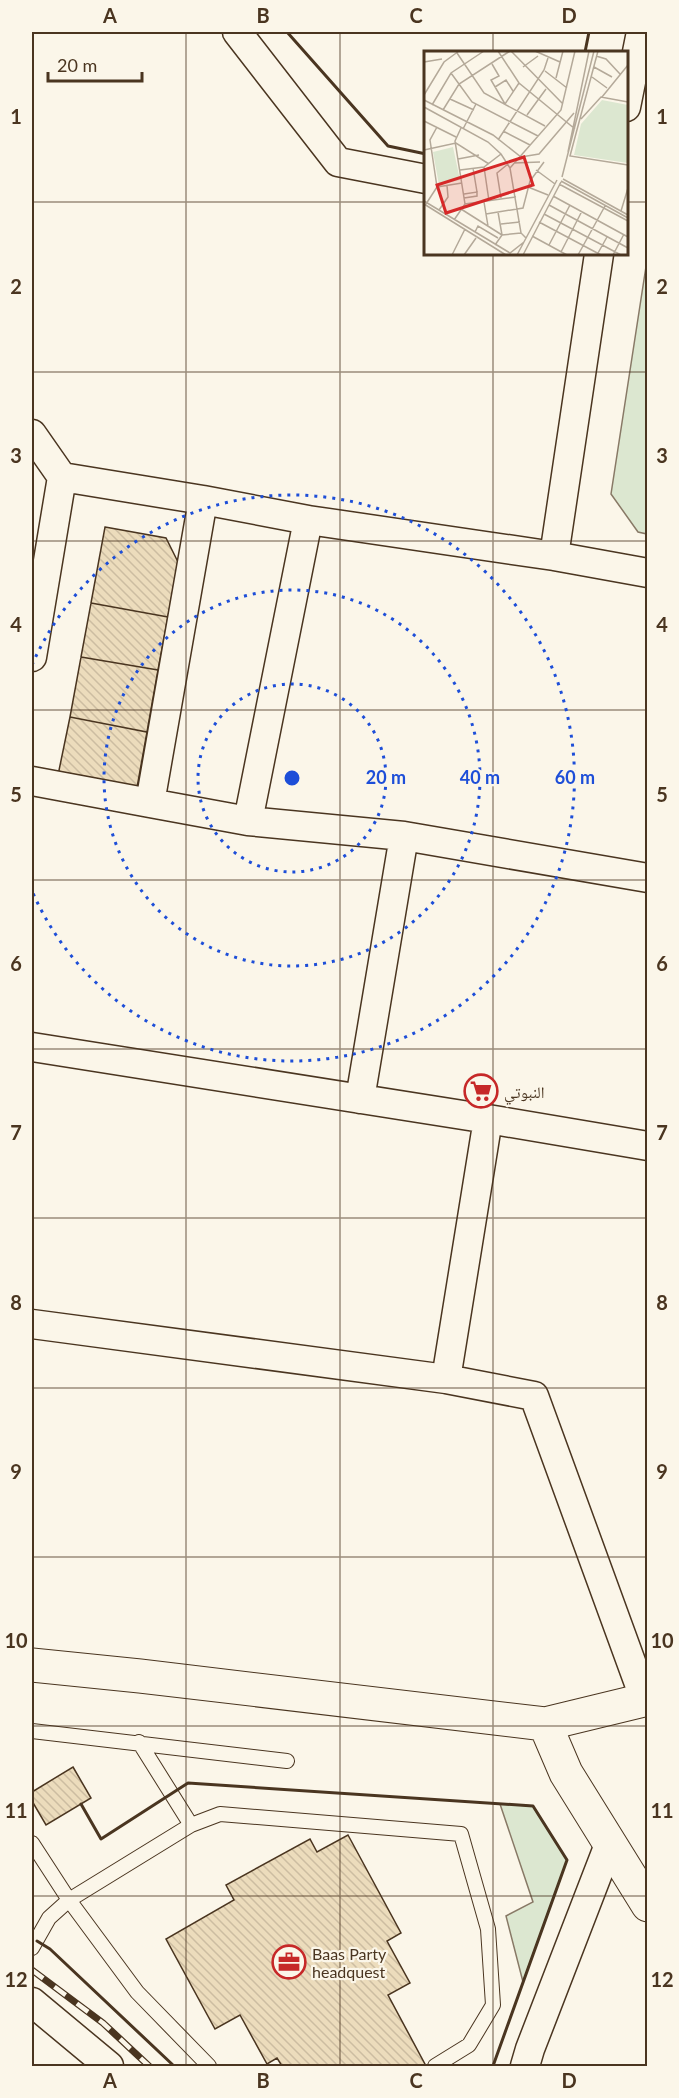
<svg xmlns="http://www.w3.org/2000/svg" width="679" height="2098" font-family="Lato,'Noto Naskh Arabic',sans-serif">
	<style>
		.green { fill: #dce7d0; stroke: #887966; stroke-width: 1.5 }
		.building { fill: url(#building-back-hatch); stroke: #4a3520; stroke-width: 1.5 }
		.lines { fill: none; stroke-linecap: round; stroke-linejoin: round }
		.service-casing { stroke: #4a3520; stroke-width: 16 }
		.minor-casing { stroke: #4a3520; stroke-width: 31 }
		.tertiary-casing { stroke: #4a3520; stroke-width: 35 }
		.path { stroke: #7f6f5c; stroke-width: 4; stroke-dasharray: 4.5 3; stroke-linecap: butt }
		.service { stroke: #fbf6e9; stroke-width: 14 }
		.minor { stroke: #fbf6e9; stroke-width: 28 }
		.tertiary { stroke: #fbf6e9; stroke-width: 33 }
		.rail-casing { stroke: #4a3520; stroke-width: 7 }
		.rail { stroke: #fbf6e9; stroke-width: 4.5; stroke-dasharray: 14; stroke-linecap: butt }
		.wall { stroke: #4a3520; stroke-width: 3 }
		.grid { fill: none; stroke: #4a3520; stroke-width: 1.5; stroke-opacity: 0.55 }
		.ring { fill: none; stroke: #1d4ed8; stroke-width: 3; stroke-dasharray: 3 6 }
		.labels { text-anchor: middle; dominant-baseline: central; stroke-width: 4.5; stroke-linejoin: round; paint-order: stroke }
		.poi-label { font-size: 16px; fill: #4a3520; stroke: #fbf6e9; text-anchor: start }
		.inset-road { fill: none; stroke: #b4a999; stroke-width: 1.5 }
		.view { fill: #d62828; fill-opacity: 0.15; stroke: #d62828; stroke-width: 3 }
		.inset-edge { fill: none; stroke: #4a3520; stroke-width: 3 }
		.centre { fill: #1d4ed8; stroke: #fbf6e9; stroke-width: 3 }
		.ring-label { font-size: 18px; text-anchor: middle; font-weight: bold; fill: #1d4ed8; stroke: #fbf6e9; stroke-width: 4.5; stroke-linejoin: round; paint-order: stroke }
		.neatline { fill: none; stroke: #4a3520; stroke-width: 2 }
		.grid-label { font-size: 20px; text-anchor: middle; font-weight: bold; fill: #4a3520 }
	</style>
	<defs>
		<pattern id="building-back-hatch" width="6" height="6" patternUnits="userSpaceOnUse" patternTransform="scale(1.5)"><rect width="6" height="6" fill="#ecdcbc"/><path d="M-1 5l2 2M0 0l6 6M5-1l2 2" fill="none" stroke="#ccbda1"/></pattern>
	</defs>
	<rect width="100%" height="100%" fill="#fbf6e9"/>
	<path class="green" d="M647 260V534L638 532 611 494Z
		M500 1804 533 1806 567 1860 523 1982 506 1916 533 1902Z"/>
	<path class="building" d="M105 527 166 538 178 562 168 617 91 603Z
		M91 603 168 617 158 670 81 657Z
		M81 657 158 670 147 732 70 717Z
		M70 717 147 732 136 793 57 780Z
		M73 1767 91 1798 46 1825 32 1801V1792Z
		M348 1835 401 1933 387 1941 410 1983 388 1995 426 2066H282L277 2058 267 2064 240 2015 215 2029 166 1939 234 1900 226 1885 310 1839 317 1852Z"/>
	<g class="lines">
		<g class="service-casing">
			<path id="service" d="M32 1731 287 1761
				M139 1742 191 1825 220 1814 461 1834 488 1929 493 2005 469 2045 435 2066
				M32 1843 69 1900 191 1825
				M32 1948 49 1918 69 1900 137 1992 209 2066"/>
		</g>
		<g class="minor-casing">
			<path id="minor" d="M237 32 338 162 426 179
				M626 107 641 32
				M32 434 62 477 32 657
				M62 477 203 500 308 520 554 556 648 573
				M203 500 150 803 248 821 308 520
				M554 556 599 254
				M32 781 150 803
				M248 821 404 836 648 878
				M32 1047 488 1119 648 1146
				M360 1099 404 836
				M32 1324 446 1379 534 1396 645 1700
				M446 1379 488 1119
				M32 2002 109 2066
				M525 2066 530 2049 610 1842"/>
		</g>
		<g class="tertiary-casing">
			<path id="tertiary" d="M32 1665 140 1676 545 1724 648 1699
				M545 1724 566 1773 648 1905"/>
		</g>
		<path class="path" d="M646 272H648"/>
		<use href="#service" class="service"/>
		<use href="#minor" class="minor"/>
		<use href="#tertiary" class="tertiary"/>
		<g class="rail-casing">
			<path id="rail" d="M32 1970 103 2023 149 2066"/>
		</g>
		<use href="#rail" class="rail"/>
		<path class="wall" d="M287 32 388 146 426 154
			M585 52 589 32
			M81 1804 101 1839 188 1783 533 1806 567 1860 493 2066
			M37 1941 50 1949 174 2066"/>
	</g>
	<path class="grid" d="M186 32V2066M340 32V2066M493 32V52M32 202H426M626 202H648M493 254V2066M32 372H648M32 541H648M32 710H648M32 880H648M32 1049H648M32 1218H648M32 1388H648M32 1557H648M32 1726H648M32 1896H648"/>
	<g class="ring">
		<circle cx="292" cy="778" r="94"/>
		<circle cx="292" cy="778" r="188"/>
		<path d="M32 665A283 283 0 1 1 32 891"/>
	</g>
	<defs>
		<g id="supermarket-ring" transform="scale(1.725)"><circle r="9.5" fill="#fbf6e9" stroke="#c62828" stroke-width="1.5"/><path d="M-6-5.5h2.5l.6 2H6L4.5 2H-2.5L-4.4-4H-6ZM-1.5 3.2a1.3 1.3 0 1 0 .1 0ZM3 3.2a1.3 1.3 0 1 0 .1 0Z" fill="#c62828"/></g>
		<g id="office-ring" transform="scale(1.725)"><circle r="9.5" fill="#fbf6e9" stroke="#c62828" stroke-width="1.5"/><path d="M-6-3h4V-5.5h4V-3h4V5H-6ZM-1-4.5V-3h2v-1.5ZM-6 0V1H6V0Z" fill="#c62828"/></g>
	</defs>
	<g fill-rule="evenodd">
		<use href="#supermarket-ring" x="481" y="1091"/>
		<use href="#office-ring" x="289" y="1962"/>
	</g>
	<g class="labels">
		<g class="poi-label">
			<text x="504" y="1091">النبوتي</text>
			<text x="312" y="1953">Baas Party<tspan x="312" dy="18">headquest</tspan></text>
		</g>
	</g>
	<g transform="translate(424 51)">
		<rect width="204" height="204" fill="#fbf6e9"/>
		<path d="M178 49 204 54V112L150 104 157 73ZM29 96 36 129 15 134 9 101Z" fill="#dce7d0"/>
		<path class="inset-road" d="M74 0 95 32 151 78M87 0 139 53M111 0 136 11M174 0 146 105 204 114M33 2 60 42 121 75M172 5 182 8 196 23M0 11 18 8M68 13 75 25 67 29 81 53 95 32M99 16 114 5M170 16 188 26M121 20 143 37M27 22 48 51 114 85M168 26 183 37M132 27 139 0M71 36 82 29 89 40M0 44 20 11 35 0M178 46 204 14M26 48 50 59M0 49 69 84 97 106 115 103 150 62M8 54 27 22 60 0M0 56 64 91 77 103 86 117 97 182 102 187M19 59 35 33 86 0M103 64 122 38M157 68 177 46 204 51M0 70 32 86M37 77 31 90 41 153M39 78 52 53M79 80 106 94M74 89 120 19 124 7M0 99 32 92 65 113M144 101 165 0M34 108 55 104M90 112 116 111M60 116 65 150M49 117 53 141M86 117 137 59 151 0M36 119 60 116 77 103M112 119 131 133M138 126 170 0M139 128 204 164M137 130 204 167M135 133 204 170M13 136 38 132M104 136 124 144M40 143 53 141V145L40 147M129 145 204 186M77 147 73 122 84 113M0 150 86 202 100 191M60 151 64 175M0 153 82 204M2 153 13 136 6 89 13 76M125 154 204 197M37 158 78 184M15 159 24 146 23 134M197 160 204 137M74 161 78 184M62 163 99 157 106 130 120 111M120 163 197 204M30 169 41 153 92 146M115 171 177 204M77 173 96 171M51 181 54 175 74 187M108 185 143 204M71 194 78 184 97 182M125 194 146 154M137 201 158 160M174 202 183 186M28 204 41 178M40 204 52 187M93 204 133 129M99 204 137 131M154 204 181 155M189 204 200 183"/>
		<path class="view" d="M100 106 109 134 22 162 13 134Z"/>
		<rect width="204" height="204" class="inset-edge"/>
	</g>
	<circle cx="292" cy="778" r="9" class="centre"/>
	<g class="ring-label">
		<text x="386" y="784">20 m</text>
		<text x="480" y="784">40 m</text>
		<text x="575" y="784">60 m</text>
	</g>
	<rect width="679" height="2098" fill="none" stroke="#fbf6e9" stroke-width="66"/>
	<path d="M48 72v9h94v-9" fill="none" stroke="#4a3520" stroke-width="3"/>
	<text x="57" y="72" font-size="18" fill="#4a3520" stroke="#fbf6e9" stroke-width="4.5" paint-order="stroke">20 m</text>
	<rect x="33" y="33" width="613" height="2032" class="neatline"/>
	<g class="grid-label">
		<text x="110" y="23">A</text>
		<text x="263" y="23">B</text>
		<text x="416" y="23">C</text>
		<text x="569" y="23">D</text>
		<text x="16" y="124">1</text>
		<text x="662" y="124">1</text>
		<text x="16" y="294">2</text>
		<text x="662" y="294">2</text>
		<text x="16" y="463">3</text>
		<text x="662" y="463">3</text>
		<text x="16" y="632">4</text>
		<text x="662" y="632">4</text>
		<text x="16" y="802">5</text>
		<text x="662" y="802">5</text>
		<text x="16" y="971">6</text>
		<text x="662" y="971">6</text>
		<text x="16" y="1140">7</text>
		<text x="662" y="1140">7</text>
		<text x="16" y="1310">8</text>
		<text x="662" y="1310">8</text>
		<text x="16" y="1479">9</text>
		<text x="662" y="1479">9</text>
		<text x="16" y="1648">10</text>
		<text x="662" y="1648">10</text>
		<text x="16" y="1818">11</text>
		<text x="662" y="1818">11</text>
		<text x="16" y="1987">12</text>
		<text x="662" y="1987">12</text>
		<text x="110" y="2088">A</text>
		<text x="263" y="2088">B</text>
		<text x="416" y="2088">C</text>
		<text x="569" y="2088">D</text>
	</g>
</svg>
